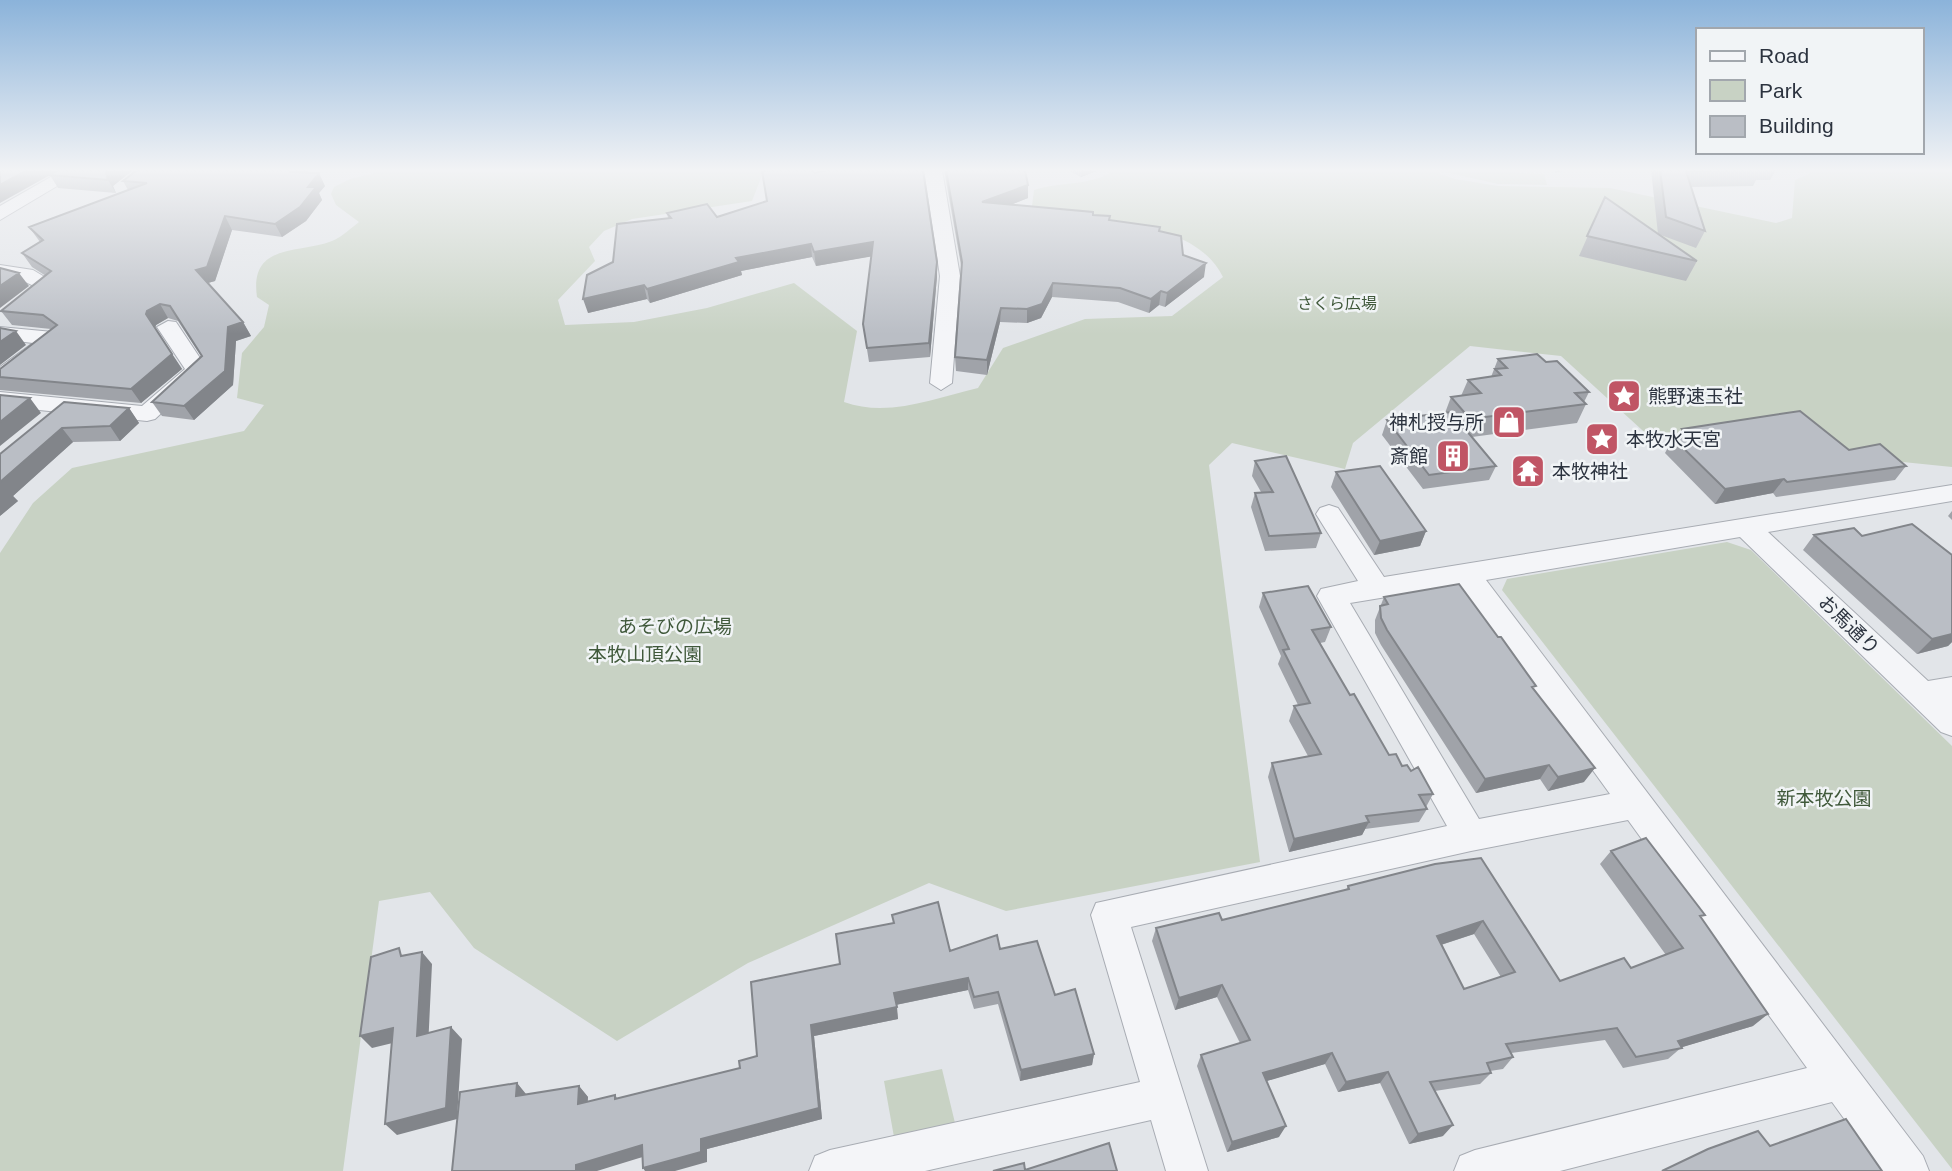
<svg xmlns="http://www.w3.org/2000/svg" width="1952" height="1171" font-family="Helvetica,'Noto Sans JP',sans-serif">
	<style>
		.green { fill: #c8d2c4 }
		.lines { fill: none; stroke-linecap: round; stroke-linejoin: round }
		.minor-casing { stroke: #a8acb3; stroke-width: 2 }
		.minor { fill: #f4f5f8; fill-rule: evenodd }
		.wall { fill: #a0a3a9; fill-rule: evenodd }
		.shaded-wall { fill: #82858a }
		.building { fill: #babec5; stroke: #82858a; stroke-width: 2; fill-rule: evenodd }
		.labels { text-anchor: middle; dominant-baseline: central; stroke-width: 5; stroke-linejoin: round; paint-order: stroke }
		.far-park-label { font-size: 16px; fill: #40593b; stroke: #f1f4f6 }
		.poi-label { font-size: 19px; fill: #2c333f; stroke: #f1f4f6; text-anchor: start }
		.street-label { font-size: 19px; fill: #2c333f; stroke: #f1f4f6 }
		.park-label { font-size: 19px; fill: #40593b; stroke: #f1f4f6 }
	</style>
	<rect width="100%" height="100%" fill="#e2e5e9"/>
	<path class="green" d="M388 170H764L752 201 632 219 604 231 589 247 595 261 558 300 565 325 634 322 707 308 794 283 857 331 844 402C888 418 935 398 978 388L1003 348 1085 319 1172 316 1223 277C1193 216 1090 222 1032 206L1034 190C1062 181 1089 187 1115 170H1428L1455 179 1498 186 1610 188 1776 223 1792 218 1795 180 1818 170H1952V467L1893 461 1844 451 1791 422 1653 440 1561 356 1470 346 1353 443 1345 469 1232 443 1209 465 1260 862 1006 911 929 883 748 963 617 1041 474 948 430 892 379 901 343 1171H0V553L33 503 72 468 244 431 264 405 237 398 242 353 264 327 269 305 257 297C249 242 300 254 332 241 342 237 351 228 359 222L336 205 331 194 334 187 350 179Z
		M1436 170 1544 174 1547 185 1498 184Z
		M1727 542 1751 550 1952 746V1169L1502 590 1507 579Z
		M942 1069 955 1123 894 1137 884 1081Z"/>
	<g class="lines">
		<g class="minor-casing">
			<path id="minor" d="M63 170H84L0 220V206Z
				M924 170H942L960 276 952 383 941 390 930 383 940 276Z
				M0 265 33 270 58 285 33 305H19L16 301 34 286 21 280 0 277Z
				M168 321 176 322 208 370 155 419 147 421 0 406V392L142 406 185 369 157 327Z
				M0 327 53 332 64 339 8 383 0 385V367L33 343 0 339Z
				M1952 485V501L1768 532 1928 681 1952 677V736L1941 732 1740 537 1486 580 1923 1156 1929 1171H1882L1832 1102 1560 1171H1454L1460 1156 1475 1150 1807 1068 1628 820 1471 851 1131 927 1208 1171H1166L1151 1120 925 1171H809L815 1156 830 1150 1140 1082 1091 915 1096 903 1447 826 1317 596 1321 589 1358 581 1316 514 1320 508 1329 505 1338 508 1384 577ZM1459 585 1610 794 1479 819 1350 603Z"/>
		</g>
		<use href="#minor" class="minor"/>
	</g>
	<path class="wall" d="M59 170H133L113 186 116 193 58 188 50 175Z
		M137 170H309L306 172 325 186 319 193 322 200 306 221 282 237 232 230 215 281 208 283 243 322 251 336 236 341 233 385 194 420 162 416 152 402 201 356 178 321 168 318 156 325 155 328 182 369 141 403 0 390V369L51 329 12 325 1 311 46 276 32 267 22 253 40 242 29 227 128 190 123 181Z
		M771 170H817L812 171 937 276 930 357 869 362 863 324 872 256 816 266 812 257 741 271 742 275 650 303 647 299 588 313 613 262 668 218 667 213 717 217 767 201 762 171Z
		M944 170H1025L1028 198 1010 205 1093 215 1109 220 1159 231 1204 277 1165 307 1159 305 1149 313 1118 302 1052 297 1041 318 1027 323 1000 322 987 375 956 371 955 357 962 271Z
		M1067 170H1099L1081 177Z
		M1651 170H1776L1770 180H1756L1753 186 1691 187 1705 231 1696 248 1658 234Z
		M1605 197 1697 261 1686 281 1579 256Z
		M1498 359 1546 362 1589 392 1584 402 1586 404 1577 423 1472 437 1496 466 1489 480 1423 489 1382 435 1387 420 1445 413 1451 397 1461 396 1468 380 1491 377Z
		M64 402 129 408 139 423 120 441 73 442 13 496 18 501 0 516Z
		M1682 429 1849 450 1906 466 1895 480 1776 497 1773 493 1715 504 1665 453 1673 438H1677Z
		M1255 461 1321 533 1316 548 1265 551 1251 507 1255 493 1261 492 1252 476Z
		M1336 472 1426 531 1420 546 1374 555 1331 487Z
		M1952 511V520L1948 516Z
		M1814 535 1862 536 1952 555V642L1948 646 1917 654 1803 550Z
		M1263 593 1331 627 1325 642 1320 643 1350 695 1389 755 1402 766 1411 771 1433 794 1426 807 1427 809 1419 822 1365 829 1362 835 1289 852 1268 777 1272 763 1308 756 1289 721 1294 706 1298 705 1278 664 1281 656 1259 607Z
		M1384 597 1534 689 1584 782 1548 791 1540 779 1476 793 1381 645 1375 633V620Z
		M1611 851 1701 918 1753 1026 1682 1047 1668 1059 1623 1068 1605 1040 1511 1053 1513 1057 1503 1069 1490 1071 1491 1073 1480 1084 1435 1091 1443 1136 1409 1144 1380 1083 1338 1092 1325 1064 1266 1081 1279 1137 1227 1152 1197 1066 1201 1055 1240 1043 1217 997 1175 1010 1152 941 1156 928 1222 920 1346 890 1348 886 1435 864 1560 981 1631 968 1666 955 1600 864ZM1474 934 1501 977 1464 989 1441 945Z
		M1000 949 1055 995 1094 1054 1092 1065 1020 1081 998 1004 974 1009 968 990 896 1005 898 1019 814 1036 822 1119 707 1149V1162L643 1157 452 1171 517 1083 526 1095 579 1086 588 1097 587 1102 615 1095 618 1099 740 1068 757 1056 950 951Z"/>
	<path class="shaded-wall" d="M27 170H59L0 203V185Z
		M109 170H133L113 186 116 193 108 180 106 173Z
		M291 170H309L296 185 290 172Z
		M1082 170H1099L1081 177Z
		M1556 170H1568L1555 173Z
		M319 173 325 186 319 193 322 200 306 221 282 237 275 224Z
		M1028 185V198L982 216V202Z
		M225 216 232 230 215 281 204 284 196 270Z
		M873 242 874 256 816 266 814 252Z
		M811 244 812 257 741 271 742 275 650 303 647 289 736 258Z
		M937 262V276L930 357 929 343Z
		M1206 263 1204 277 1165 307 1167 293Z
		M19 273 29 286 0 308V286Z
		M1053 283 1052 297 1041 318 1027 323V309Z
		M644 285 647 299 588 313 583 299Z
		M1161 291 1159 305 1149 313 1151 299Z
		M160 304 168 318 156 325 155 328 146 314 147 311Z
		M1001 308 1000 322 987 375V360Z
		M243 322 251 336 236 341 233 385 194 420 184 406 228 327Z
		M16 331 26 345 0 365V342Z
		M172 354 182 369 141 403 131 389Z
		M30 398 41 413 0 446V422Z
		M129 408 139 423 120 441 110 426Z
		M62 428 73 442 13 496 18 501 0 516V482Z
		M1784 479 1773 493 1715 504 1725 489Z
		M1426 531 1420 546 1374 555 1380 541Z
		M1952 634V642L1948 646 1917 654 1932 639Z
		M1549 765 1540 779 1476 793 1485 779Z
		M1595 768 1584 782 1548 791 1558 777Z
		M1369 822 1362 835 1289 852 1294 839Z
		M1483 921 1474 934 1428 949 1437 936Z
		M422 952 432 964 428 1048 417 1036Z
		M968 978V990L895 1005 894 993Z
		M1222 985 1217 997 1175 1010 1179 998Z
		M897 1007 898 1019 814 1036 822 1119 707 1149V1162L675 1171H645L643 1168 701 1139 811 1025Z
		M1768 1014 1753 1026 1676 1049 1678 1041Z
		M451 1027 462 1039 457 1119 397 1135 385 1124Z
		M393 1028 405 1040 372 1048 360 1036Z
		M1332 1053 1325 1064 1257 1084 1263 1073Z
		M1094 1054 1092 1065 1020 1081 1021 1070Z
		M1388 1072 1380 1083 1338 1092 1346 1082Z
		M517 1083 526 1094V1107L516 1096Z
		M579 1086 588 1097 587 1115 578 1104Z
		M1453 1125 1443 1136 1409 1144 1418 1134Z
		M1286 1126 1279 1137 1227 1152 1232 1142Z
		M642 1145 649 1155 597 1171H576V1165Z"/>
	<path class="building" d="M0 170H27L0 185Z
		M59 170H109L106 173 108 180 50 175Z
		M137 170H291L290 172 319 173 308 187H316L300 207 275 224 225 216 207 267 196 270 243 322 228 327 225 371 184 406 152 402 202 356 170 306 160 304 147 311 146 314 172 354 131 389 0 377V369L57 325 43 315 1 311 51 271 22 253 43 240 29 227 147 183 123 181Z
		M771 170H810L815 173 827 170H923L937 262 929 343 867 348 863 324 873 242 814 252 811 244 736 258 739 262 647 289 644 285 583 299 587 275 613 262 617 224 671 218 667 213 707 204 717 217 767 201 762 171Z
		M946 170H1025L1028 185 982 202 1093 212V215L1110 216 1109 220 1160 227 1159 231 1181 236 1183 255 1206 263 1167 293 1161 291 1151 299 1120 288 1053 283 1042 304 1027 309 1001 308 987 360 955 357 962 262Z
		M1660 170H1733L1686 171 1705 231 1666 217Z
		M1605 197 1697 261 1587 236Z
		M0 268 19 273 0 286Z
		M0 328 16 331 0 342Z
		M1537 354 1546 362 1557 361 1589 392 1575 393 1586 404 1470 419 1451 397 1481 393 1468 380 1501 375 1495 369 1507 368 1498 359Z
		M0 395 30 398 0 422Z
		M64 402 129 408 110 426 62 428 0 482V454Z
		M1800 411 1849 450 1880 444 1906 466 1787 482 1784 479 1725 489 1673 438 1689 436 1682 429Z
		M1451 412 1496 466 1429 475 1387 420Z
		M1286 456 1321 533 1269 536 1255 493 1273 492 1255 461Z
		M1380 466 1426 531 1380 541 1336 472Z
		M1912 524 1952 555V634L1932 639 1814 535 1854 528 1862 536Z
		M1459 584 1498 637H1501L1536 686 1532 687 1595 768 1558 777 1549 765 1485 779 1387 630 1381 618 1380 606 1388 604 1384 597Z
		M1308 586 1331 627 1312 630 1350 695 1354 694 1389 755 1396 754 1402 766 1407 765 1411 771 1418 767 1433 794 1419 795 1427 809 1366 816 1369 822 1294 839 1272 763 1321 754 1294 706 1310 703 1283 650 1289 649 1263 593Z
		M1646 838 1705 915 1700 916 1768 1014 1678 1041 1682 1048 1636 1057 1617 1028 1506 1044 1513 1057 1487 1063 1491 1073 1430 1082 1453 1125 1418 1134 1388 1072 1346 1082 1332 1053 1263 1073 1286 1126 1232 1142 1201 1055 1250 1040 1222 985 1179 998 1156 928 1219 913 1222 920 1349 889 1348 886 1435 864 1481 858 1560 981 1624 958 1631 968 1683 948 1611 851ZM1483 921 1515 972 1464 989 1437 936Z
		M938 902 950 951 997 935 1000 949 1037 941 1055 995 1075 989 1094 1054 1021 1070 998 992 974 997 968 978 894 993 897 1007 811 1025 819 1108 701 1139V1152L643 1168 642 1145 576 1165V1171H452L460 1092 517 1083 516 1096 579 1086 578 1104 615 1095V1099L740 1068 739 1061 757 1056 751 982 840 964 836 934 894 923 892 915Z
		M399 948 401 956 422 952 417 1036 451 1027 446 1108 385 1124 393 1028 360 1036 371 957Z
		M1846 1119 1882 1171H1662L1708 1149 1758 1131 1770 1146Z
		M1109 1143 1117 1171H993L1024 1163 1025 1170Z"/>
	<linearGradient id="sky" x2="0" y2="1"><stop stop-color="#8bb3da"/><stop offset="0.51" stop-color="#f2f3f5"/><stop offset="1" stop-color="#f2f3f5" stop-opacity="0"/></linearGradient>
	<rect width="1952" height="334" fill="url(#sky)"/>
	<defs>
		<g id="sight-square" transform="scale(1.75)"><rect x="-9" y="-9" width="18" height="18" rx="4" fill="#c05565" stroke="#f1f4f6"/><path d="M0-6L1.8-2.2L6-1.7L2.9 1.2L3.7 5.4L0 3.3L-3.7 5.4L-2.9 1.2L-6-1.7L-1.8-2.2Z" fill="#fff"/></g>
		<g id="shop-square" transform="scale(1.75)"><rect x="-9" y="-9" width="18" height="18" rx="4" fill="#c05565" stroke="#f1f4f6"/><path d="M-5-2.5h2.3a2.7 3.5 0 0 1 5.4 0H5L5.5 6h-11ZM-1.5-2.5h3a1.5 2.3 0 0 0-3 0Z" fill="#fff"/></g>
		<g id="building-square" transform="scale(1.75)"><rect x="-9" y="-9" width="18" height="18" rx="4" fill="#c05565" stroke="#f1f4f6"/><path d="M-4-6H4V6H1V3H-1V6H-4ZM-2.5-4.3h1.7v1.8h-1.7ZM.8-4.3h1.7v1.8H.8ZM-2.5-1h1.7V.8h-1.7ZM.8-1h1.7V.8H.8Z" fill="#fff"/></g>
		<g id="temple-square" transform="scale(1.75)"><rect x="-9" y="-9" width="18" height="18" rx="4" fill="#c05565" stroke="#f1f4f6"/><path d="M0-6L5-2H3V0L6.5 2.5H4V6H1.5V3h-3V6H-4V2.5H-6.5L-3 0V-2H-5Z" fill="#fff"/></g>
	</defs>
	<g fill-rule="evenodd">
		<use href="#sight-square" x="1624" y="396"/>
		<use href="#shop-square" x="1509" y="422"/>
		<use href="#sight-square" x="1602" y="439"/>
		<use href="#building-square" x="1453" y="456"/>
		<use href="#temple-square" x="1528" y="471"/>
	</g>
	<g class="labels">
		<g class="far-park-label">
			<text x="1337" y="303">さくら広場</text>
		</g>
		<g class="poi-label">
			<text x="1648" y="396">熊野速玉社</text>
			<text x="1484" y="422" text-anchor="end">神札授与所</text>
			<text x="1626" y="439">本牧水天宮</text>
			<text x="1428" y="456" text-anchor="end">斎館</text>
			<text x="1552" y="471">本牧神社</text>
		</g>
		<g class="street-label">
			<text transform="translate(1849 625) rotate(44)">お馬通り</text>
		</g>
		<g class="park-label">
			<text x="675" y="626">あそびの広場</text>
			<text x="645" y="654">本牧山頂公園</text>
			<text x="1824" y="798">新本牧公園</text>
		</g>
	</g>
	<rect x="1696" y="28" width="228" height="126" fill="#f1f4f6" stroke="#a2a7ad" stroke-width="2"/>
	<rect x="1710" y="51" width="35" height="10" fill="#f4f5f8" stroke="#a2a7ad" stroke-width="2"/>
	<text x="1759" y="63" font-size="21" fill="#2c333f">Road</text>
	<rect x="1710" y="80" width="35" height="21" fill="#c8d2c4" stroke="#a2a7ad" stroke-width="2"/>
	<text x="1759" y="98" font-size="21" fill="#2c333f">Park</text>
	<rect x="1710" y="116" width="35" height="21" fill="#babec5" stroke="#a2a7ad" stroke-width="2"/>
	<text x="1759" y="133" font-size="21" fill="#2c333f">Building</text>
</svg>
